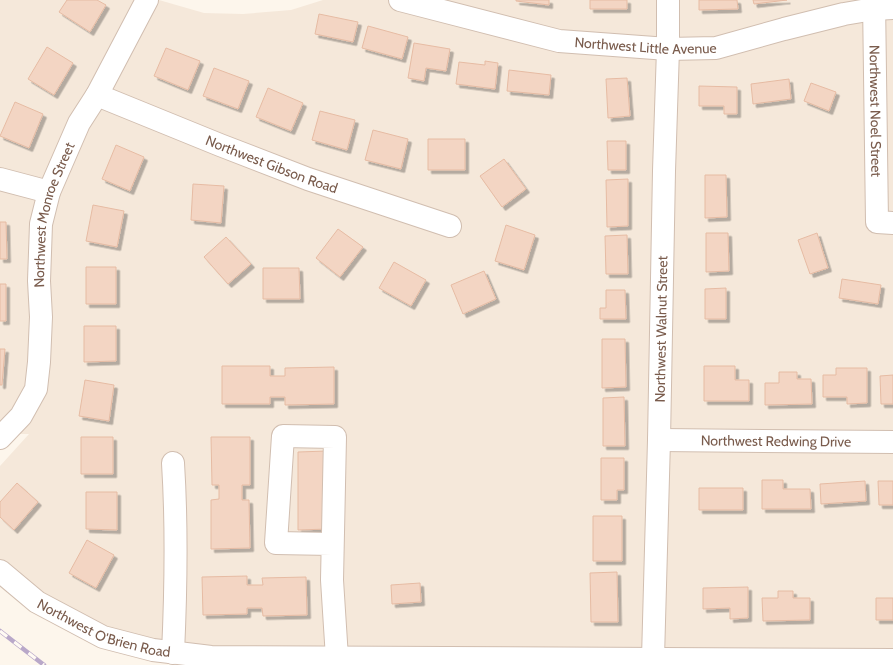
<svg xmlns="http://www.w3.org/2000/svg" width="893" height="665" font-family="Cabin,sans-serif">
	<style>
		.residential { fill: #f5e8da }
		.building { fill: #f3d5c3; stroke: #e6bba3; filter: url(#shadow) }
		.lines { fill: none; stroke-linecap: round; stroke-linejoin: round }
		.minor-casing { stroke: #d1beb0; stroke-width: 24 }
		.minor { stroke: #fff; stroke-width: 22 }
		.rail-casing { stroke: #b9a8c9; stroke-width: 4.5 }
		.rail { stroke: #fffaf3; stroke-width: 3; stroke-dasharray: 9; stroke-linecap: butt }
		.labels { text-anchor: middle; dominant-baseline: central; stroke-width: 3; stroke-linejoin: round; paint-order: stroke }
		.street-label { font-size: 14px; fill: #7a5c4d; stroke: #fffaf3 }
	</style>
	<defs>
		<filter id="shadow"><feDropShadow dx="3.5" dy="3.5" stdDeviation="0" flood-color="#0004"/></filter>
	</defs>
	<rect width="100%" height="100%" fill="#fdf6ec"/>
	<path class="residential" d="M0 0H159L204 13 243 14 291 10 323 0H893V661L137 647 0 569V466L29 434H11L0 447Z"/>
	<path class="building" d="M67 0H97L106 5 90 32 59 12Z
		M516 0H549V5L516 1Z
		M590 0H627V9H590Z
		M699 0H737L738 9 699 10Z
		M753 0H787L754 4Z
		M319 14 358 22 353 42 315 34Z
		M368 26 408 37 402 59 362 48Z
		M414 43 450 49 446 71 426 68 424 81 408 78Z
		M47 47 73 63 54 95 28 79Z
		M166 48 200 61 188 90 154 76Z
		M485 61 498 63 495 89 456 84 459 62 485 65Z
		M214 68 249 81 238 109 203 96Z
		M509 70 551 75 549 95 507 91Z
		M627 78 630 116 608 118 606 79Z
		M789 79 791 99 753 104 751 84Z
		M811 83 836 92 829 111 804 101Z
		M699 86 737 87V114H724V106H699Z
		M268 88 303 103 291 131 256 117Z
		M15 102 43 114 29 148 0 136Z
		M320 111 355 120 347 150 312 140Z
		M373 130 408 139 401 169 365 160Z
		M428 139H465V170H428Z
		M607 141H626V170H608Z
		M116 145 144 157 130 191 102 179Z
		M504 159 526 189 502 207 480 176Z
		M705 175H726L727 217 705 218Z
		M628 179V226L607 227 606 180Z
		M193 184 224 186 221 223 191 220Z
		M93 205 124 211 117 247 86 241Z
		M0 222H6L7 259H0Z
		M506 225 535 235 524 270 495 261Z
		M338 229 363 247 340 277 316 258Z
		M706 233H728L729 271 706 272Z
		M817 233 828 268 810 274 798 240Z
		M627 235 628 274H606L605 236Z
		M226 237 251 264 228 284 204 257Z
		M394 262 426 280 411 306 379 288Z
		M86 267H116V304H86Z
		M263 268H299L300 299H263Z
		M484 271 496 299 463 314 451 285Z
		M842 279 881 285 878 304 839 298Z
		M0 284H6V321H0Z
		M726 288V319H705V289Z
		M606 290H625L626 319H600V308H606Z
		M84 326H116V361L84 362Z
		M602 339H625L626 387 602 388Z
		M0 349H5L2 385H0Z
		M222 366H270V376H285V368L334 367V404L285 405V397H270V404H222Z
		M704 366H735V380H749V401H704Z
		M836 368H867V403L847 404V397H823V375H836Z
		M779 372H797V379H811L812 404 765 405V383H779Z
		M893 375V404H881L880 376Z
		M85 380 114 385 109 421 79 416Z
		M624 397 625 446H603V398Z
		M81 437H113V474H81Z
		M211 437H250V485H242V500H249L250 548 211 549V500L219 499V485H212Z
		M327 451 328 529 298 530V452Z
		M601 458H624V490H617V500H601Z
		M762 480H783V489H810L811 509H762Z
		M865 481 866 501 821 504 820 484Z
		M878 481H893V505H879Z
		M17 483 38 502 14 530 0 517V502Z
		M699 488H743V510H699Z
		M86 492H117V530L86 529Z
		M593 516H622V561H593Z
		M87 540 114 555 96 588 69 573Z
		M617 572 618 622H591L590 573Z
		M247 576V585H263L262 578 306 577 307 615 263 616 262 608H247V614L203 615 202 577Z
		M420 583 421 602 392 604 391 585Z
		M748 587V618L730 619V608L703 609V588Z
		M778 591H793V598H810V620L763 621 762 598H778Z
		M876 598H893V620H876Z"/>
	<g class="lines">
		<g class="minor-casing">
			<g id="minor">
				<path id="s1" d="M400 0 559 41 668 49 716 48 784 29 844 14 874 9 893 8"/>
				<path id="s2" d="M874 0 877 222 893 223"/>
				<path id="s3" d="M97 95 220 145 308 179 450 226"/>
				<path d="M0 179 49 192"/>
				<path id="s4" d="M0 438 21 416 36 389 39 362 41 317 39 281 41 224 49 192 79 123 97 95 147 0"/>
				<path id="s5" d="M659 440 893 442"/>
				<path d="M173 463C177 526 176 589 173 653"/>
				<path d="M332 544 276 543 283 436 335 437 332 580 337 658"/>
				<path id="s6" d="M0 571 37 602 103 637 153 650 211 657 893 660"/>
				<path id="s7" d="M653 658 659 440 664 171 668 49V0"/>
			</g>
		</g>
		<use href="#minor" class="minor"/>
		<g class="rail-casing">
			<path id="rail" d="M0 631 44 665"/>
		</g>
		<use href="#rail" class="rail"/>
	</g>
	<g class="labels">
		<g class="street-label">
			<text stroke="none"><textPath href="#s1" startOffset="251">Northwest Little Avenue</textPath></text>
			<text stroke="none"><textPath href="#s2" startOffset="111">Northwest Noel Street</textPath></text>
			<text stroke="none"><textPath href="#s3" startOffset="188">Northwest Gibson Road</textPath></text>
			<text stroke="none"><textPath href="#s4" startOffset="238">Northwest Monroe Street</textPath></text>
			<text stroke="none"><textPath href="#s7" startOffset="329">Northwest Walnut Street</textPath></text>
			<text stroke="none"><textPath href="#s5" startOffset="117">Northwest Redwing Drive</textPath></text>
			<text stroke="none"><textPath href="#s6" startOffset="121">Northwest O'Brien Road</textPath></text>
		</g>
	</g>
</svg>
